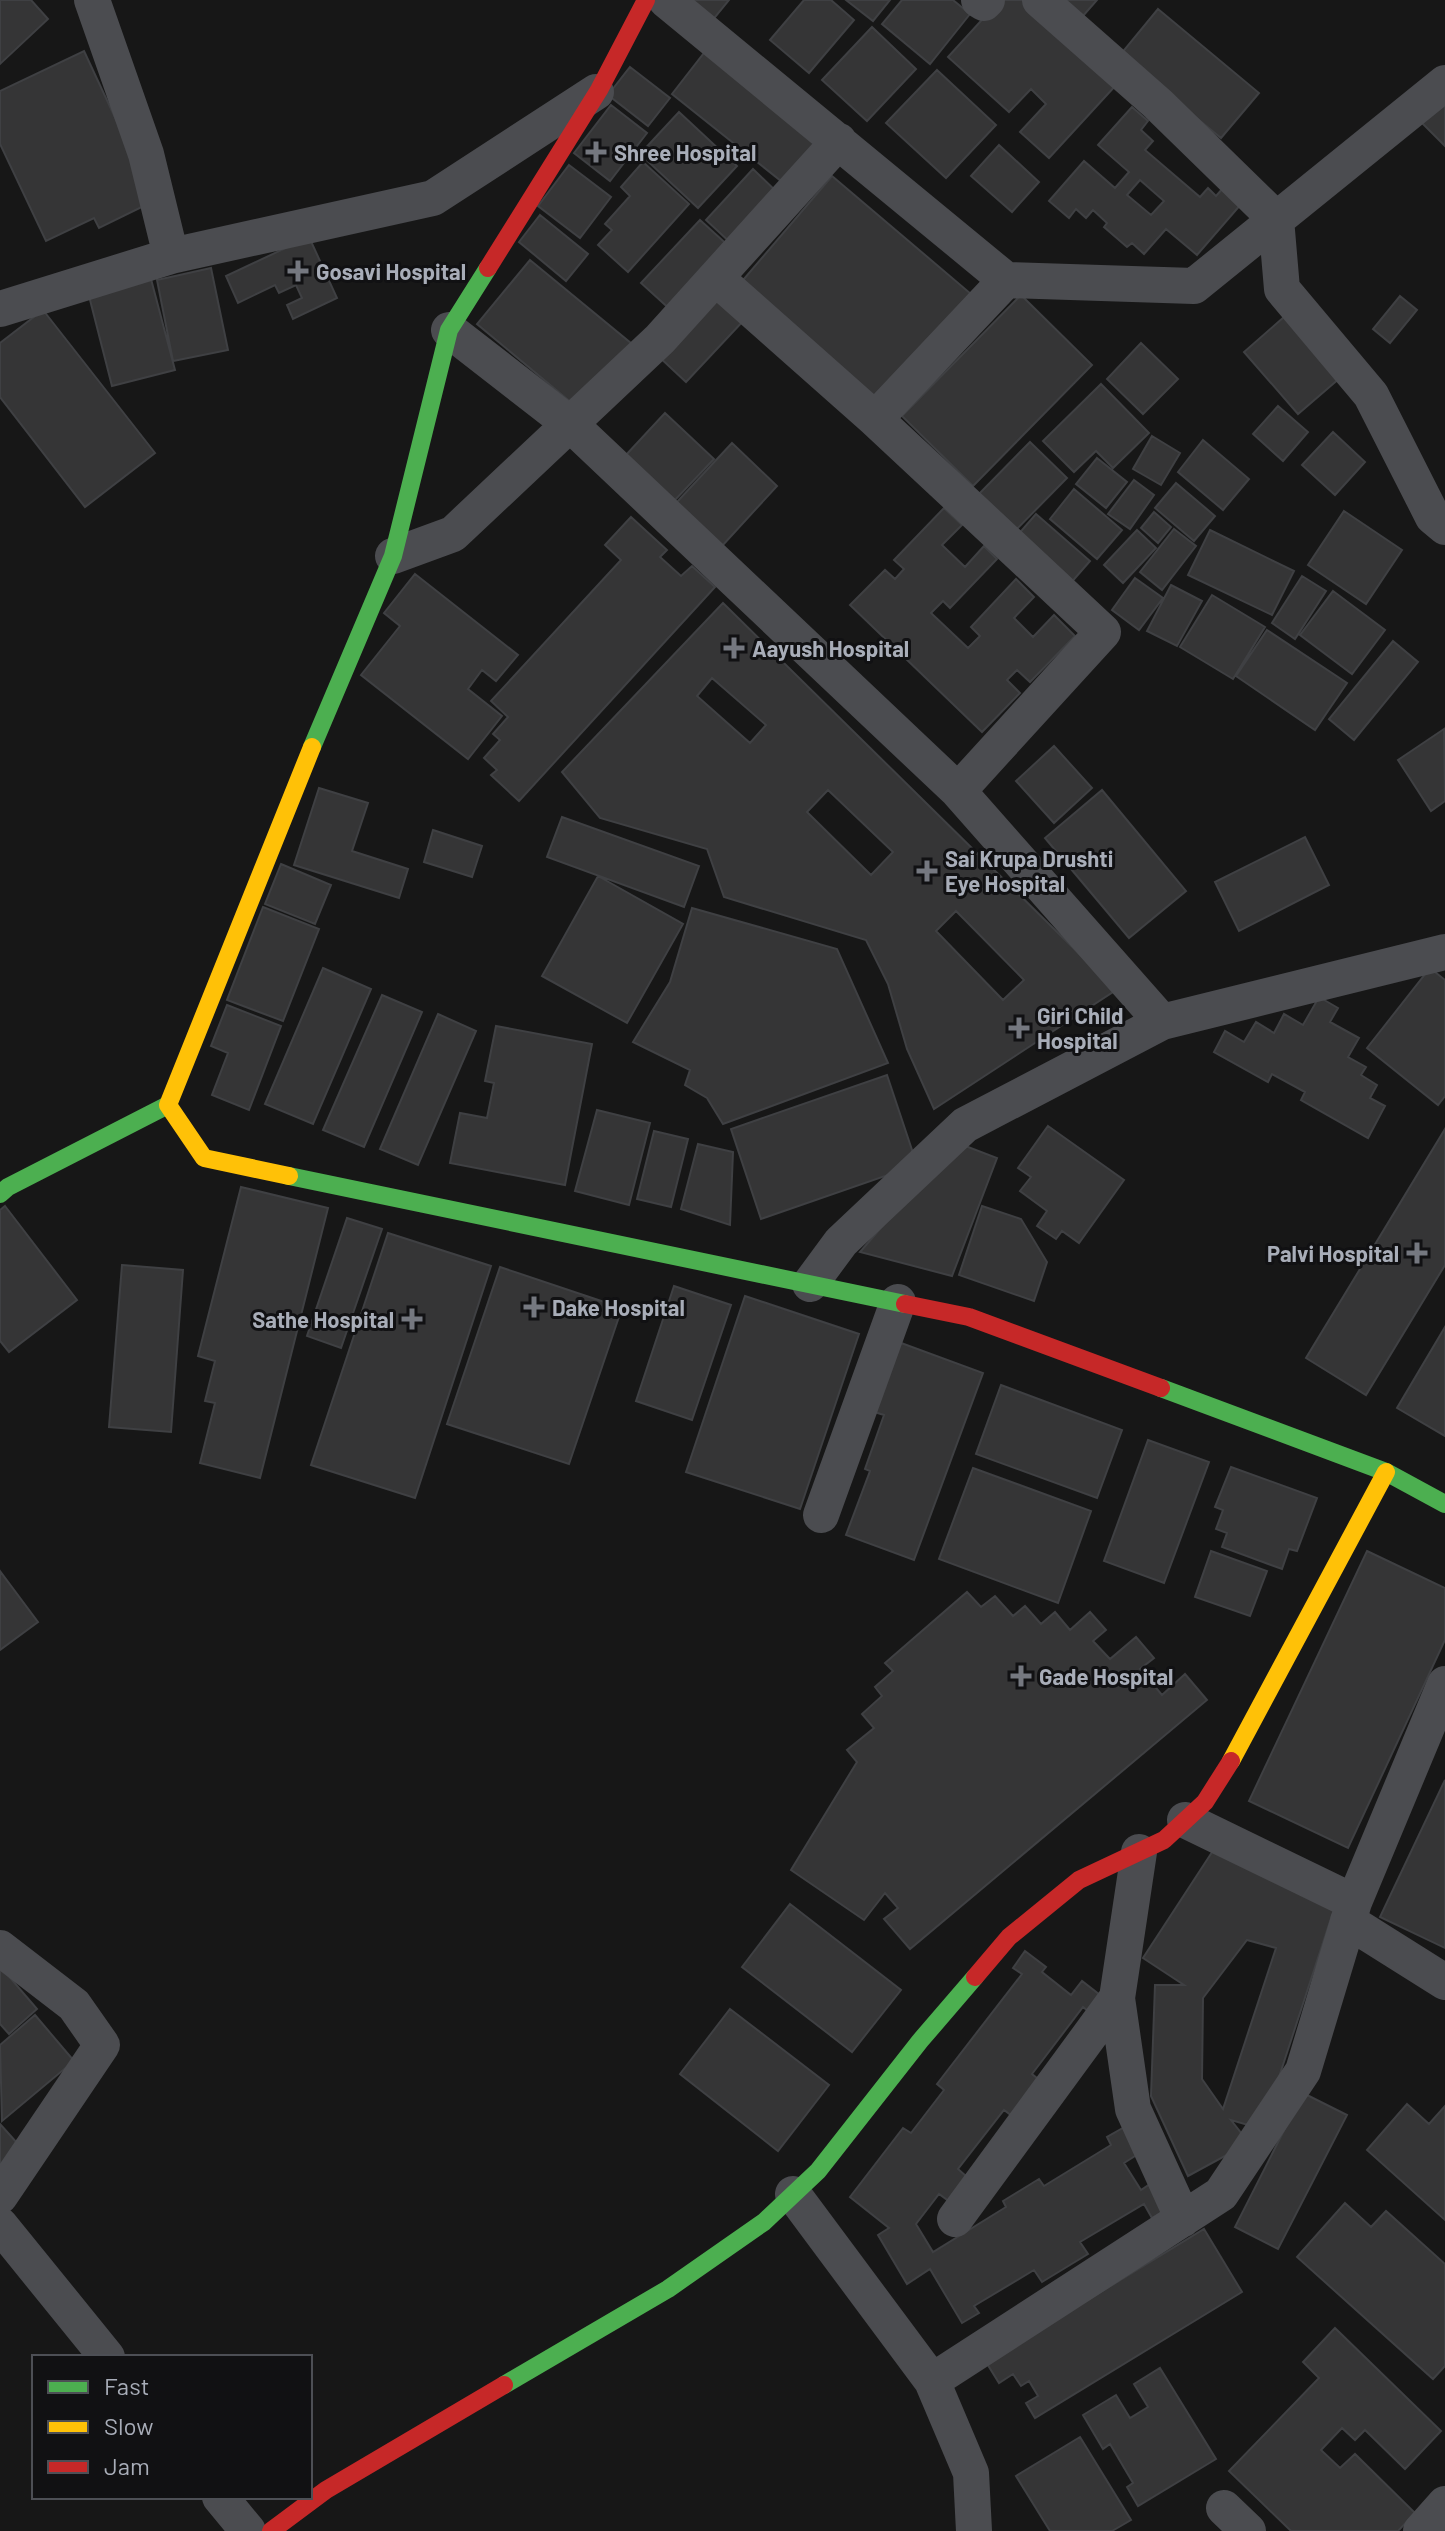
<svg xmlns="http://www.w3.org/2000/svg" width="1445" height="2531" font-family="Barlow,sans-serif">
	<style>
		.building { fill: #353536; stroke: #3f4043; stroke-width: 2; fill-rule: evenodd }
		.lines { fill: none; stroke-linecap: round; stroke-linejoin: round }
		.street { stroke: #4b4c50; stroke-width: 36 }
		.fast { stroke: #4caf50; stroke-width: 18 }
		.slow { stroke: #ffc107; stroke-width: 18 }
		.jam { stroke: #c62828; stroke-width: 18 }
		.poi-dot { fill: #757880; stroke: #111113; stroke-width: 3 }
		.labels { text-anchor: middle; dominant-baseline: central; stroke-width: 6; stroke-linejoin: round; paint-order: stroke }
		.poi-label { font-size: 22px; font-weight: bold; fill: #a8adb8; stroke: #111113; text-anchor: start }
	</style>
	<rect width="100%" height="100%" fill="#171717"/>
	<path class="building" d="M0 0H31L48 19 0 64Z
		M685 0H729L711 22Z
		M804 0H831L854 20 809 73 770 40Z
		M846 0H890L873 21Z
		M902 0H953L970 14 930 64 882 24Z
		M1000 0H1027L1117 84 1049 158 1020 132 1046 104 1031 89 1009 112 948 57Z
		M1061 0H1097L1082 17Z
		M1158 9 1259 93 1221 138 1120 55Z
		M872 27 916 69 867 121 822 80Z
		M711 44 831 139 791 189 672 94Z
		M84 51 154 201 99 228 94 218 46 241 0 144V91Z
		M630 67 670 98 648 126 608 95Z
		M937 70 996 125 946 178 886 123Z
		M1445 98V146L1421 122Z
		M611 105 647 133 610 181 574 153Z
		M1132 107 1148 121 1141 130 1153 141 1145 150 1200 197 1208 188 1216 196 1224 187 1242 203 1197 255 1166 229 1144 254 1132 243 1127 247 1104 227 1107 223 1093 210 1086 218 1076 209 1069 218 1049 201 1084 161 1115 188 1129 172 1098 145ZM1140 180 1164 201 1151 215 1127 195Z
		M679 112 737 166 698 208 640 154Z
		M999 145 1039 182 1012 212 971 176Z
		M643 162 689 204 628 272 598 245 612 230 605 224 630 196 621 187Z
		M569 165 611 197 580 238 538 206Z
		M753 169 780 195 733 245 706 220Z
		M832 176 971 294 876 404 738 286Z
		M540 215 588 254 566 281 519 242Z
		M700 220 732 249 673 312 641 283Z
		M309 237 337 298 293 319 287 305 302 298 296 285 279 293 275 285 238 303 226 276Z
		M530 260 632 344 579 409 477 324Z
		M211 268 228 350 173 361 157 280Z
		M151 279 175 370 112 386 89 296Z
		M716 292 745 319 686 382 657 355Z
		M1021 295 1092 365 973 486 902 416Z
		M1400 296 1417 310 1390 343 1373 329Z
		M43 310 155 453 85 507 0 397V343Z
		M1292 310 1347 372 1298 414 1244 352Z
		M1141 343 1178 379 1143 414 1107 379Z
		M1101 384 1149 433 1113 468 1096 451 1074 472 1043 441Z
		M1278 406 1308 432 1283 461 1253 434Z
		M665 413 714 459 673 502 625 456Z
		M1333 432 1365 462 1335 495 1302 465Z
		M1152 436 1180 453 1161 485 1133 469Z
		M1203 440 1249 479 1223 510 1178 472Z
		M1030 442 1067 478 1012 534 975 498Z
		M732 443 777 486 722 546 676 503Z
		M1097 458 1127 482 1106 508 1076 484Z
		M1134 480 1154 495 1130 529 1108 514Z
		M1176 483 1215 516 1194 541 1155 508Z
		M1074 489 1122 530 1097 559 1050 519Z
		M944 508 962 525 942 545 965 567 984 546 997 559 950 608 943 601 931 613 968 648 980 636 971 627 1016 579 1034 597 1014 618 1033 637 1054 615 1075 636 1030 682 1017 670 1007 680 1020 693 982 732 850 605 885 570 895 579 904 569 894 560Z
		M1344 511 1402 550 1366 604 1308 565Z
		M1154 512 1171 527 1158 543 1141 528Z
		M1036 514 1090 561 1069 585 1016 537Z
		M631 517 667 550 660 557 681 576 692 566 715 587 519 801 491 775 497 770 484 758 500 740 493 734 508 717 491 701 621 560 605 545Z
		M1174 529 1196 546 1162 590 1140 572Z
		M1137 530 1156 548 1123 583 1104 565Z
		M1210 530 1294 571 1272 615 1188 575Z
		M415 574 518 655 496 681 482 670 468 689 502 716 468 759 361 675 400 626 384 613Z
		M1302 576 1326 591 1295 639 1272 623Z
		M1135 578 1163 598 1139 630 1112 610Z
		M1171 585 1202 601 1177 646 1147 631Z
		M1333 591 1385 630 1352 674 1300 635Z
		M1212 595 1265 627 1233 679 1180 647Z
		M723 603 1116 990 934 1109 907 1049 888 984 866 940 724 897 707 849 600 818 562 772ZM712 678 766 725 750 743 697 696ZM828 790 893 852 871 875 807 812ZM956 911 1024 980 1003 1000 936 931Z
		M1267 630 1347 683 1315 730 1236 676Z
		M1393 641 1418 662 1354 740 1329 719Z
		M1444 729 1445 801 1431 811 1398 760Z
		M1054 746 1092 788 1054 823 1016 781Z
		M319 788 368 803 352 851 408 869 399 898 294 865Z
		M1102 790 1186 891 1129 938 1045 838Z
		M562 817 699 866 684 907 547 857Z
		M433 830 482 846 472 877 424 862Z
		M1305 837 1329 885 1239 931 1215 882Z
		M281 864 331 885 315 924 265 904Z
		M598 876 683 924 627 1023 542 976Z
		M263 907 319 929 283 1021 227 1000Z
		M692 908 837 949 888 1063 723 1124 707 1098 685 1085 690 1070 633 1042 670 982Z
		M323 968 371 989 313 1124 265 1104Z
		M1430 968 1445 980V1096L1438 1105 1367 1048Z
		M382 995 422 1012 364 1147 323 1130Z
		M1319 997 1338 1008 1330 1022 1359 1038 1348 1057 1366 1067 1361 1075 1377 1085 1370 1098 1385 1106 1368 1138 1301 1100 1305 1092 1272 1074 1268 1082 1214 1052 1225 1031 1244 1042 1256 1022 1274 1033 1284 1014 1303 1025Z
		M227 1005 281 1026 249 1110 212 1095 228 1053 211 1046Z
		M438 1014 476 1031 418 1165 380 1149Z
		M496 1026 592 1044 565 1185 450 1163 460 1113 487 1118 494 1083 485 1081Z
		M887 1075 917 1165 761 1219 731 1129Z
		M597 1110 650 1123 629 1205 575 1191Z
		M1048 1126 1124 1180 1079 1243 1062 1231 1056 1239 1037 1226 1047 1211 1020 1191 1031 1177 1018 1168Z
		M1445 1129V1265L1366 1395 1306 1358Z
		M654 1131 688 1139 671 1207 637 1199Z
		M955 1142 997 1158 952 1276 860 1252Z
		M698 1144 733 1152 730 1225 681 1209Z
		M241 1187 328 1208 260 1478 200 1463 215 1403 205 1401 215 1361 198 1356Z
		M5 1206 77 1300 9 1352 0 1341V1210Z
		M982 1206 1021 1219 1047 1262 1034 1301 959 1275Z
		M347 1218 382 1229 341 1348 307 1336Z
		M388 1233 491 1266 415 1498 311 1465Z
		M122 1265 183 1270 171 1432 109 1427Z
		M500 1267 622 1308 569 1464 447 1424Z
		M674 1286 731 1305 692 1420 636 1401Z
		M745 1296 859 1334 800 1509 686 1472Z
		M1445 1327V1436L1397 1408Z
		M893 1340 983 1373 914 1560 846 1535 870 1471 865 1469 884 1415 868 1410Z
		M1001 1385 1122 1430 1097 1498 976 1454Z
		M1148 1440 1209 1462 1164 1583 1104 1561Z
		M1231 1467 1317 1498 1297 1551 1289 1549 1282 1569 1222 1547 1227 1533 1216 1529 1223 1510 1215 1507Z
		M973 1468 1091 1511 1058 1603 939 1559Z
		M1211 1551 1267 1571 1250 1616 1195 1597Z
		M1367 1551 1445 1588V1640L1348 1848 1249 1801Z
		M0 1571 38 1622 0 1650Z
		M967 1592 981 1607 995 1596 1013 1616 1025 1606 1041 1624 1055 1612 1070 1630 1090 1612 1106 1630 1093 1641 1110 1659 1136 1637 1154 1658 1140 1669 1162 1695 1185 1674 1207 1700 910 1949 884 1919 898 1908 885 1893 864 1920 791 1870 857 1762 847 1750 874 1728 862 1714 882 1696 875 1687 893 1671 885 1663Z
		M1445 1780V1948L1380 1917Z
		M1218 1843 1336 1903 1262 2129 1231 2120 1249 2143 1188 2176 1151 2096 1155 1985H1184L1143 1958ZM1247 1940 1276 1948 1223 2109 1202 2079 1203 1998Z
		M790 1904 901 1990 852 2052 742 1967Z
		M1025 1951 1046 1967 1042 1972 1071 1995 1082 1981 1100 1995 1088 2011 1083 2007 1032 2074 1043 2083 1016 2119 1004 2110 958 2169 968 2178 950 2202 939 2194 916 2224 933 2252 1006 2207 1003 2201 1039 2179 1044 2186 1111 2145 1107 2137 1128 2125 1143 2151 1124 2163 1141 2190 1150 2184 1165 2210 1152 2218 1144 2204 1080 2242 1088 2254 1042 2282 1034 2270 974 2306 979 2313 962 2323 930 2269 907 2284 878 2235 889 2228 850 2197 903 2128 911 2133 944 2090 937 2084 1022 1974 1013 1968Z
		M0 1966 37 2009 9 2034 0 2024Z
		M730 2009 829 2085 778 2151 680 2074Z
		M35 2015 74 2061 2 2121 0 2045Z
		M1303 2093 1347 2115 1278 2249 1235 2227Z
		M1407 2104 1429 2124 1445 2106V2220L1367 2150Z
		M0 2124 26 2153 0 2175Z
		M1345 2203 1371 2227 1386 2211 1445 2264V2366L1433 2379 1297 2257Z
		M1204 2229 1242 2292 1035 2418 1026 2403 1038 2396 1029 2381 1021 2386 1013 2374 999 2383 986 2362Z
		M1335 2328 1441 2431 1405 2469 1365 2430 1355 2440 1342 2428 1321 2450 1340 2468 1355 2454 1415 2513 1398 2531H1291L1229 2471 1319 2378 1303 2362Z
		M1160 2368 1216 2459 1138 2506 1127 2487 1133 2483 1110 2444 1103 2449 1083 2415 1116 2395 1130 2418 1148 2407 1134 2384Z
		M1080 2437 1131 2520 1112 2531H1050L1016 2476Z"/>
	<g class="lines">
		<path class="street" d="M92 0 146 154 171 256
			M666 0 1006 280 875 419
			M979 0 984 3 987 0
			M1040 0 1158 104 1276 219 1282 289 1371 395 1433 517 1445 527
			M717 279 875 419 1103 632 958 791
			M1006 280 1194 286 1445 83
			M0 309 171 256 433 198 596 92
			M449 330 570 424 958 791 1162 1022 1445 952
			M393 556 453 534 660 339 839 141
			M810 1284 841 1242 965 1125 1162 1022
			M821 1515 898 1302
			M1185 1820 1354 1902 1445 1684
			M1348 1921 1445 1982
			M0 1948 74 2005 102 2045 0 2196
			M1117 1998 1133 2109 1183 2219
			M793 2194 932 2381 971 2473 974 2531
			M955 2219 1117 1998 1139 1852
			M0 2225 107 2357
			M932 2381 1221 2194 1303 2071 1354 1902
			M220 2497 248 2531
			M1224 2508 1248 2531
			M1421 2531 1445 2504"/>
		<path class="fast" d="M312 747 393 556 449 330 488 268
			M289 1176 905 1304
			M0 1194 8 1187 168 1105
			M1161 1388 1386 1472 1445 1504
			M504 2385 668 2289 764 2222 818 2171 920 2041 975 1977"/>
		<path class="slow" d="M289 1176 204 1158 168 1105 312 747
			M1231 1761 1386 1472"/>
		<path class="jam" d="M488 268 599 90 646 0
			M905 1304 969 1317 1161 1388
			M975 1977 1009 1937 1079 1880 1164 1840 1205 1802 1231 1761
			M271 2531 326 2490 504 2385"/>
	</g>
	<g class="poi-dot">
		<path d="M592 140h8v8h8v8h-8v8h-8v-8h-8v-8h8z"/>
		<path d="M294 259h8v8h8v8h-8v8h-8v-8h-8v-8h8z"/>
		<path d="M730 636h8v8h8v8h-8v8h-8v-8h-8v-8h8z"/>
		<path d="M923 859h8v8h8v8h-8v8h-8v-8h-8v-8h8z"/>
		<path d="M1015 1016h8v8h8v8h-8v8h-8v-8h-8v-8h8z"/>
		<path d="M1413 1241h8v8h8v8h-8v8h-8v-8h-8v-8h8z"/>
		<path d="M530 1295h8v8h8v8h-8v8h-8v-8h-8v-8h8z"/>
		<path d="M408 1307h8v8h8v8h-8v8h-8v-8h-8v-8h8z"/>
		<path d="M1017 1664h8v8h8v8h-8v8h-8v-8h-8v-8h8z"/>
	</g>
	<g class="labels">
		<g class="poi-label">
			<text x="614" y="152">Shree Hospital</text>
			<text x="316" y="271">Gosavi Hospital</text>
			<text x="752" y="648">Aayush Hospital</text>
			<text x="945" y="858">Sai Krupa Drushti<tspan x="945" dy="25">Eye Hospital</tspan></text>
			<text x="1037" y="1015">Giri Child<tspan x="1037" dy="25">Hospital</tspan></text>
			<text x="1399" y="1253" text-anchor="end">Palvi Hospital</text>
			<text x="552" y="1307">Dake Hospital</text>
			<text x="394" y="1319" text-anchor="end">Sathe Hospital</text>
			<text x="1039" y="1676">Gade Hospital</text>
		</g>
	</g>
	<rect x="32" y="2355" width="280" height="144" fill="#111113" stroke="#4d4f55" stroke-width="2"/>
	<rect x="48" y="2381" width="40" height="12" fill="#4caf50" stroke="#4d4f55" stroke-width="2"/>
	<text x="104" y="2395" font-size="24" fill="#a8adb8">Fast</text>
	<rect x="48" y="2421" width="40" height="12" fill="#ffc107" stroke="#4d4f55" stroke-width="2"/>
	<text x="104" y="2435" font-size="24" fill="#a8adb8">Slow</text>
	<rect x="48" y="2461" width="40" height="12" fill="#c62828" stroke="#4d4f55" stroke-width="2"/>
	<text x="104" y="2475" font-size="24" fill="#a8adb8">Jam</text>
</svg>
